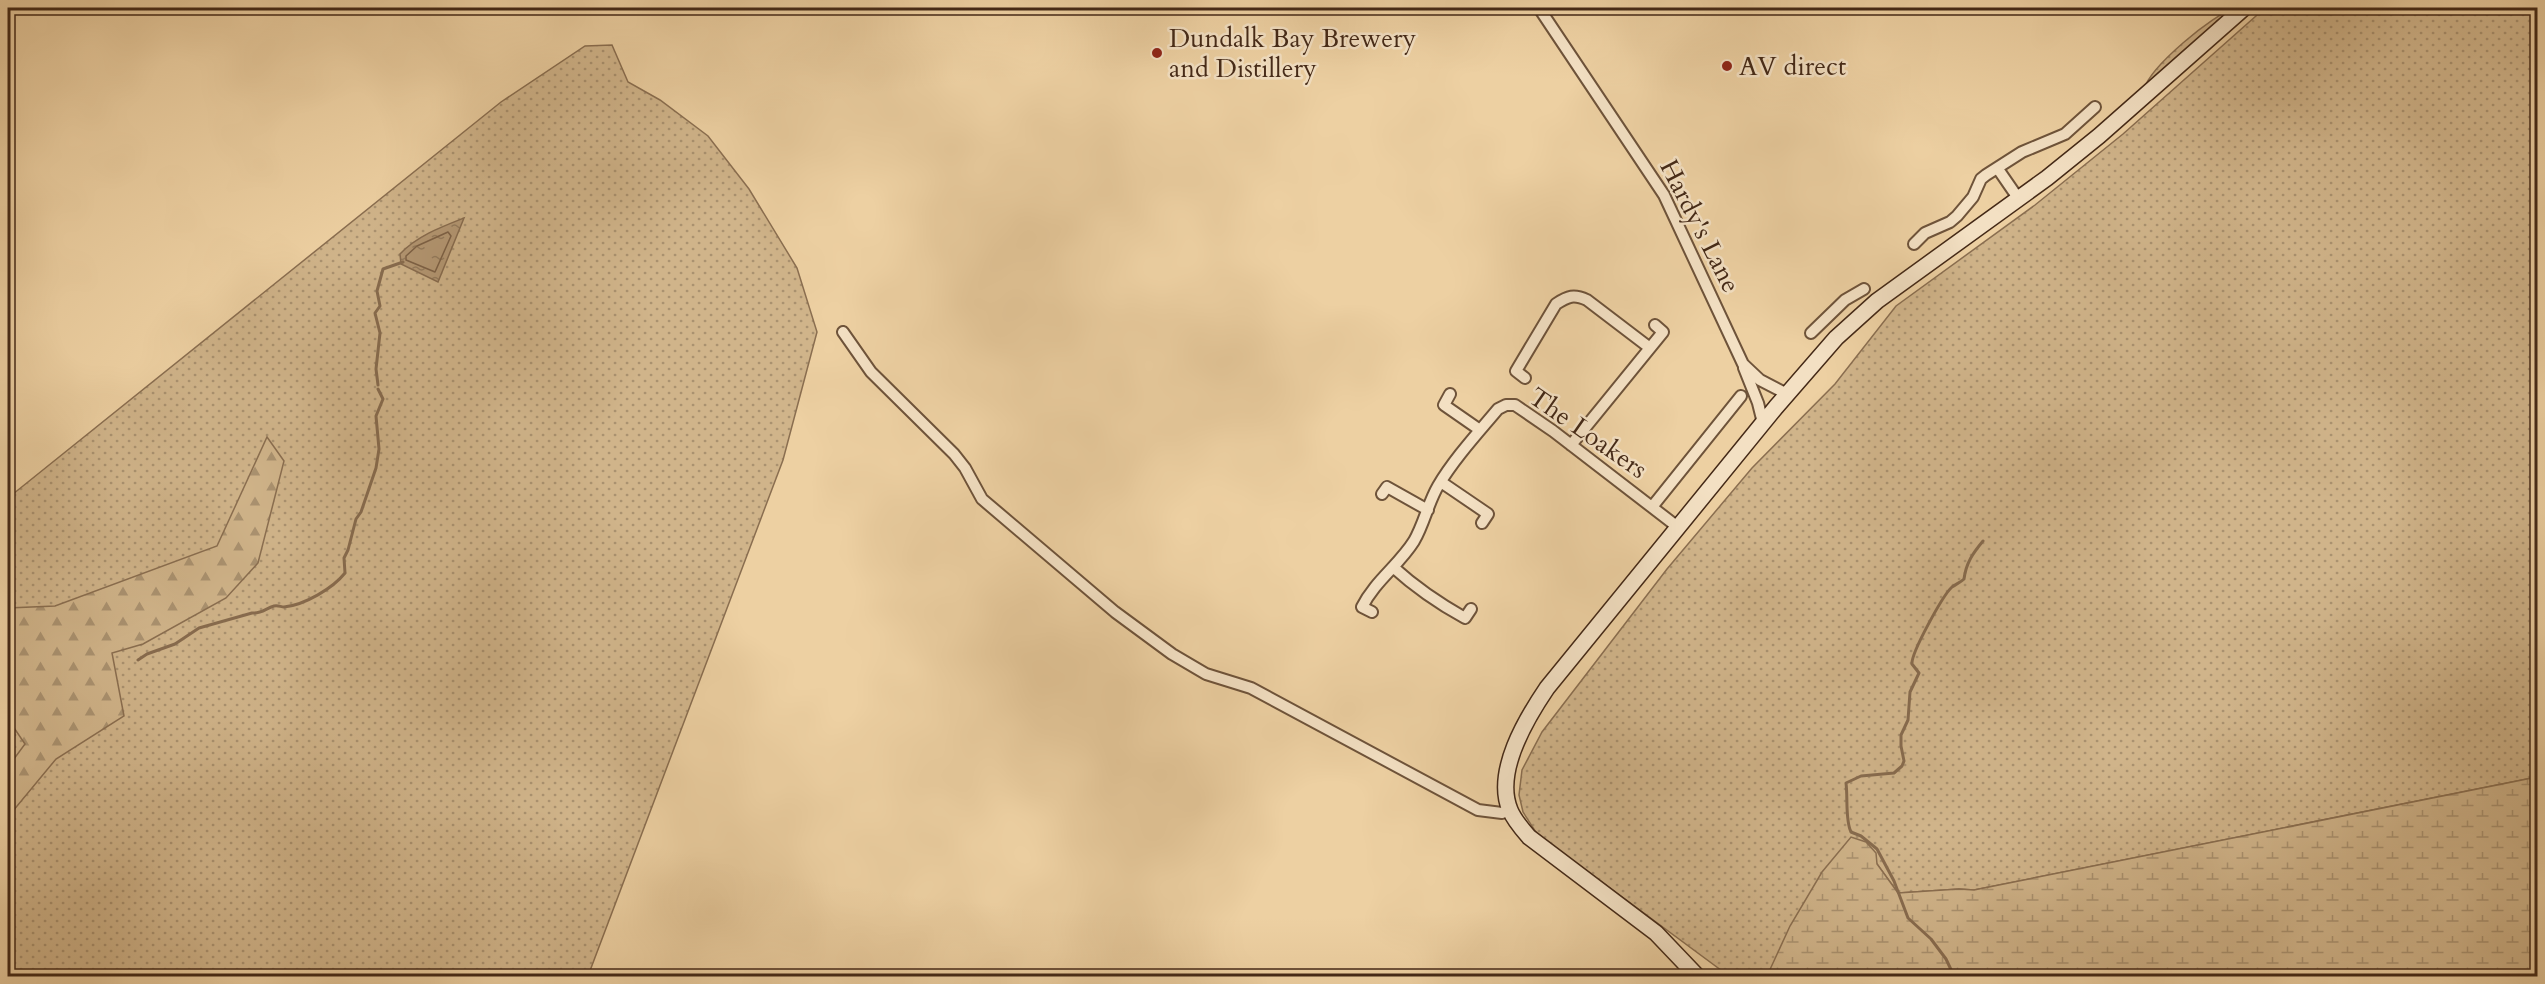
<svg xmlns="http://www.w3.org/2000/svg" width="2545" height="984" font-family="Cardo,serif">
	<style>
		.grass { fill: url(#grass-dots); stroke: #8a6e50; stroke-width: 1.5 }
		.forest { fill: url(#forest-firs); stroke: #8a6e50; stroke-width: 1.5 }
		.wetland { fill: url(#wetland-marsh); stroke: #8a6e50; stroke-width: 1.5 }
		.water { fill: url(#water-ripples); stroke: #876b4e; stroke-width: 1.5 }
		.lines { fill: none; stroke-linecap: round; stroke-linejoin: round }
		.shore { stroke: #7c6045; stroke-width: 1.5 }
		.stream { stroke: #876b4e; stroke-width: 3 }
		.street-casing { stroke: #6e533a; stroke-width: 14 }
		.secondary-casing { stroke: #442917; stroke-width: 18 }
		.street { stroke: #f3e0c3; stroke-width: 10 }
		.secondary { stroke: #f3e0c3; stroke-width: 15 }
		.poi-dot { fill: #8f2418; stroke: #f3e0c3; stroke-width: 2 }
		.labels { text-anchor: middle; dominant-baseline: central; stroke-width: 5; stroke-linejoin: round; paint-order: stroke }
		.poi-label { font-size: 26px; fill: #442917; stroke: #f3e0c3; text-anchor: start }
		.street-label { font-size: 26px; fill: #442917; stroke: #f3e0c3 }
	</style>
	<defs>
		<pattern id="grass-dots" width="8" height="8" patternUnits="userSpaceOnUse" patternTransform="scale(1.5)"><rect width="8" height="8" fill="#d0b48a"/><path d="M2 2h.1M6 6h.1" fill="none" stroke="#aa9270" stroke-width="1.8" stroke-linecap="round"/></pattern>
		<pattern id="forest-firs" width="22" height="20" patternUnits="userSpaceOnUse" patternTransform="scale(1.5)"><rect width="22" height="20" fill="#d0b48a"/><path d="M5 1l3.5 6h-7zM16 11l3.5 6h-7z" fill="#aa9270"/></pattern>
		<pattern id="wetland-marsh" width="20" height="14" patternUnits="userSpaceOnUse" patternTransform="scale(1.5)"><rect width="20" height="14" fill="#d0b48a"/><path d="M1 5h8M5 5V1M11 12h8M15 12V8" fill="none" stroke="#aa9270"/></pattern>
		<pattern id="water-ripples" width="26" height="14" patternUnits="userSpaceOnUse" patternTransform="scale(1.5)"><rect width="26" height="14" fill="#b49773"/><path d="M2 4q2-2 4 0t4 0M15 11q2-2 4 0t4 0" fill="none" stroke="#947b5d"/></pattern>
	</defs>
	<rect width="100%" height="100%" fill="#edd0a2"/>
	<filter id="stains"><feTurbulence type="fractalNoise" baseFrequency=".00333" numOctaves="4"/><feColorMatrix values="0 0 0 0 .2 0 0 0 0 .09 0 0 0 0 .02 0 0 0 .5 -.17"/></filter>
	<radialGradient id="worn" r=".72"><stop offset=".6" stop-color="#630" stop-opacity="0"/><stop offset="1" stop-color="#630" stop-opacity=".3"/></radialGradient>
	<path class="grass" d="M2235 8 2144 89C2151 66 2212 15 2235 8Z
		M2265 8H2537V777L1974 890 1959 889 1898 893 1877 864 1768 976H1729L1537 834 1523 812 1519 795 1522 770 1542 732 1667 569 1752 468 1835 384 1896 306 2035 205 2123 134Z
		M612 45 628 82 660 100 708 136 749 189 797 268 817 332 783 460 588 976H8V498L501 102 585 46Z"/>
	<path class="forest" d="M267 437 284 461 258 563 226 598 143 644 112 653 124 716 56 759 8 817V767L25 744 8 719V608L55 606 217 546Z"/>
	<path class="wetland" d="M2537 777V976H1767L1790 926 1822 872 1851 837 1866 842 1876 853 1877 864 1898 893 1959 889 1974 890Z"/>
	<path class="water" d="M464 218 438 282 401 264 400 254C417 236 441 227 464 218Z"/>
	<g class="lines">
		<path class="shore" d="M448 232 451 236 435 272 406 260V256L417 246Z"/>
		<path class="stream" d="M378 385 376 369 380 333 375 313 380 306 377 291 383 269 403 262
			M138 660 147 654 175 644 199 628 252 613C262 614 266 608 274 606 278 605 281 607 284 607 305 605 333 588 345 573L344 558 348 550 356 519 361 512 376 468 379 449 376 416 383 399 378 389
			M1954 976 1946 959 1931 939 1908 918 1894 881 1877 849 1861 836 1851 832C1845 820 1848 798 1846 783L1861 776 1894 773 1902 766 1904 761 1901 746V735L1908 720 1910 692 1919 673 1912 664C1911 653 1943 595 1952 587 1956 584 1961 582 1964 579 1966 563 1973 553 1983 541"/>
		<g class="street-casing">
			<path id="street" d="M1539 8 1664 195 1743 364 1760 380 1787 394
				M1998 169 2018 198
				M1914 244 1925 233 1950 222 1957 216 1973 197 1981 179 1986 175 2022 152 2065 134 2095 107
				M843 332 871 372 954 454 965 468 982 499 1115 612 1172 654 1206 674 1251 688 1478 810 1502 813 1510 810
				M1811 333 1845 300 1864 289
				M1744 368 1758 403 1763 423
				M1525 378 1516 371 1556 304C1568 296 1574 294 1587 300L1650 348
				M1450 394 1444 405 1480 430
				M1571 445 1663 332 1655 325
				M1441 482 1488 514 1482 523
				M1382 494 1387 487 1428 510
				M1652 507 1741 396
				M1393 567C1415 587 1438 603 1465 618L1471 609
				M1372 612 1362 607C1375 581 1399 565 1414 541 1424 524 1428 503 1438 486 1454 459 1477 434 1498 409L1506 405H1515L1553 431 1679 528"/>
		</g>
		<g class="secondary-casing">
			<path id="secondary" d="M1697 976 1656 933 1529 837C1522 829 1514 820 1510 810 1494 772 1526 719 1547 688L1776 407 1836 338 1877 301 2047 178 2099 136 2244 8"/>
		</g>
		<use href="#street" class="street"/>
		<use href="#secondary" class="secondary"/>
	</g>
	<g class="poi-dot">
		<circle cx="1157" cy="53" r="6"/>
		<circle cx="1727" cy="66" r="6"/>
	</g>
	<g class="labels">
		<g class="poi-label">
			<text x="1169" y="38">Dundalk Bay Brewery<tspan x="1169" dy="30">and Distillery</tspan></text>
			<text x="1739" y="66">AV direct</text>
		</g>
		<g class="street-label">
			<text transform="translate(1700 226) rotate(63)">Hardy's Lane</text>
			<text transform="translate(1588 433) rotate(35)">The Loakers</text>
		</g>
	</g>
	<rect width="2545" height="984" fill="none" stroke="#edd0a2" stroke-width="30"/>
	<rect x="9" y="9" width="2527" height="966" fill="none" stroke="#442917" stroke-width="3"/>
	<rect x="15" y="15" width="2515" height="954" fill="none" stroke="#442917" stroke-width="1.5"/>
	<rect width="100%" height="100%" filter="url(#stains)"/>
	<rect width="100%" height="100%" fill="url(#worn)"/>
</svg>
